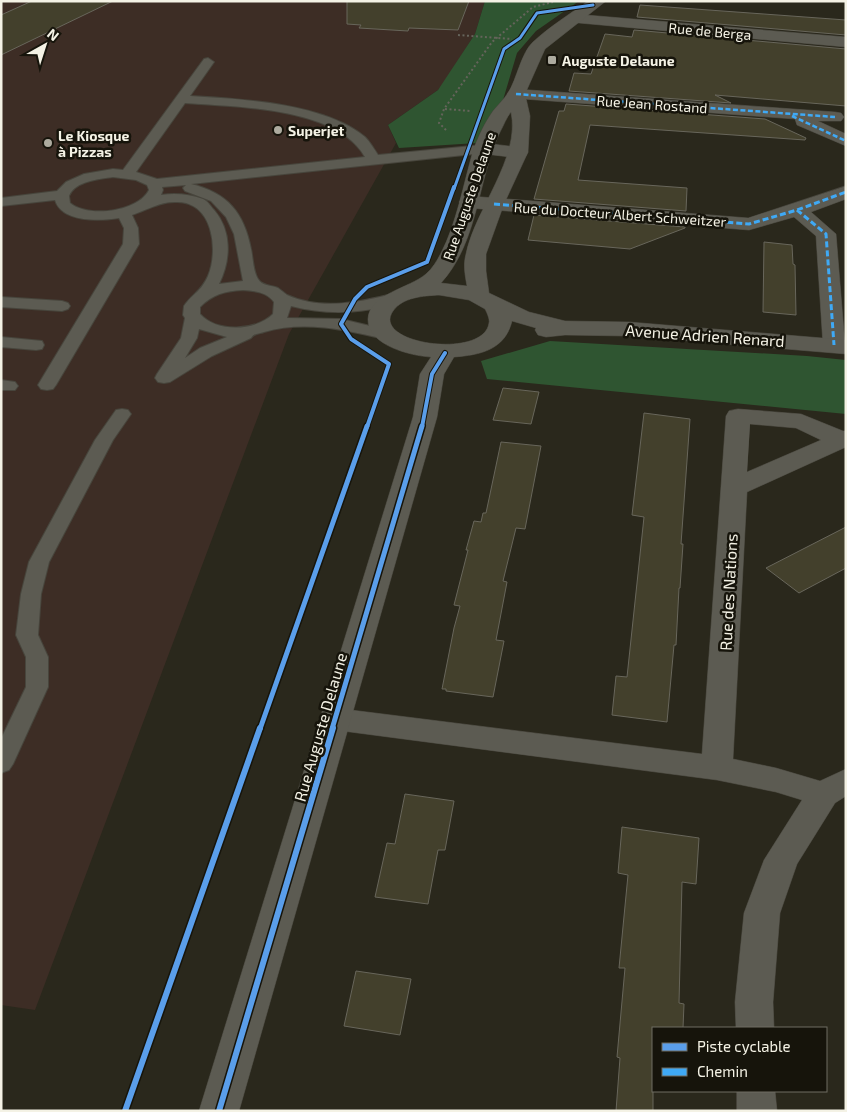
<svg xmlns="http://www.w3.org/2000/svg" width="847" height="1112" font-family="'Exo 2',sans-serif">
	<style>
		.commercial { fill: #3d2d25 }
		.green { fill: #2f5531 }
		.building { fill: #43402c; stroke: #68665b }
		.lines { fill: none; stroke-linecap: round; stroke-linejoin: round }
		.service-casing { stroke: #47453c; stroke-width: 2 }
		.minor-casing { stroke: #47453c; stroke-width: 1 }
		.tertiary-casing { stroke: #47453c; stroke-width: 1 }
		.path { stroke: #65645b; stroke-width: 2; stroke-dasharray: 2 2.5; stroke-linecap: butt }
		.service { fill: #5c5b52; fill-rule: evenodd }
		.minor { fill: #5c5b52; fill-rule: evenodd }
		.tertiary { fill: #5c5b52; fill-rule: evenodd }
		.quiet-far1 { stroke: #3fa9f5; stroke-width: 2.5; stroke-dasharray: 5 2.5; stroke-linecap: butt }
		.quiet { stroke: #3fa9f5; stroke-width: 3; stroke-dasharray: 6 3; stroke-linecap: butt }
		.cycleway-far3-casing { stroke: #16140b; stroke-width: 5 }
		.cycleway-far2-casing { stroke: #16140b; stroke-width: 6 }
		.cycleway-far1-casing { stroke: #16140b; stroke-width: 8 }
		.cycleway-casing { stroke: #16140b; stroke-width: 9 }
		.cycleway-far3 { stroke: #5a9eea; stroke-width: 3 }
		.cycleway-far2 { stroke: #5a9eea; stroke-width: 4 }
		.cycleway-far1 { stroke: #5a9eea; stroke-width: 5 }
		.cycleway { stroke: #5a9eea; stroke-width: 6 }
		.poi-dot { fill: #adab9f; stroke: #16140b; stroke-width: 2 }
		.labels { text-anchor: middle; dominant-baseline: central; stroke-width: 5; stroke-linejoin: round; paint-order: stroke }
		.far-street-label { font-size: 14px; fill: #f4f2e5; stroke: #16140b }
		.far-poi-label { font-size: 14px; font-weight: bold; fill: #f4f2e5; stroke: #16140b; text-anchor: start }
		.street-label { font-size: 16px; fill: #f4f2e5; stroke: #16140b }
	</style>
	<rect width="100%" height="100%" fill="#2a281c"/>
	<path class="commercial" d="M1 1H485L475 34 443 84 438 90 388 125 396 143 289 334 35 1010 1 1005Z"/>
	<path class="green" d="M485 1H579L536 31 517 53 503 100 477 143 399 148 388 125 438 90 475 34Z
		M550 341 807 356 846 360V414L487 379 481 361Z"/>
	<path class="building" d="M32 1H113L1 55V15Z
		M347 1H469L458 30 409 28 408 31 359 28 361 25 347 24Z
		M640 5 846 20V35L637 17Z
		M634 30 846 49V106L715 95 731 103 569 91 574 73 591 74 605 34 632 37Z
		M566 104 765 119 806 138 805 140 590 125 578 180 687 188 686 211 534 199 559 111H564Z
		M534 215 685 227V228L630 249 528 240Z
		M764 242 792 245 793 264 795 265 796 315 763 312Z
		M503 388 539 392 531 424 493 420Z
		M644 413 690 419 681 544H683L680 588H679L676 645H674L667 722 612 715 616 676 627 677 637 583 644 517 632 515Z
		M501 442 541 446 525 529 516 528 503 581 507 582 496 640 504 641 493 697 446 691V689H442L454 628 460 606 454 605 468 550H466L474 521 481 522 483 513H486Z
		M846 527V568L799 593 766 568Z
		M405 794 454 801 445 850H438L428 904 375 897 387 843 395 844Z
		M622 827 699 838 696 884 682 882 679 1003 684 1004 683 1028H653V1111H616L620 1058 617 1057 625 968H619L628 875 618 873Z
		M356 971 411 979 400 1035 344 1026Z"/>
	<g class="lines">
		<g class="service-casing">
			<path id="service" d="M208 58 214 62 190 96C240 99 325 103 365 137 370 142 374 149 378 155L483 145 490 149 483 153 191 184C228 193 244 213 251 249 253 258 253 271 258 279 262 286 271 285 278 288 281 290 284 293 287 295 322 311 361 302 396 293L402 295 404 298C400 304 390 305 383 307 352 314 322 314 291 306L287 318 341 319 391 331 393 334 391 337 385 339C346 330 304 320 264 332 259 334 254 333 251 338L212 356 170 382 164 383 158 382 155 378 157 374 181 338 185 318 183 315 184 306C193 293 201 292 208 276 219 250 213 200 175 202 159 202 147 210 132 215L138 228 139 244 56 385 53 389 47 390 41 389 38 385 123 244 124 228 119 218C100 221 62 223 55 200L1 206V198L57 191 66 182 84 174 113 169 123 170 204 59ZM185 103C236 107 337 107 365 157L157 179 136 172ZM113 177 136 180 147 185 149 190C138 212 88 218 70 203L69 196C75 181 99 179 113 177ZM186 185 183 188 185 191 211 201 226 217 234 234 243 281 219 284C231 260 232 231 214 210 211 207 208 201 203 199 189 194 175 193 161 195L163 190 162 187ZM243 290C255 291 267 292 274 302L273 314C256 331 217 333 200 314V307C213 294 225 291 243 290ZM199 329 227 337 200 348 185 358 197 338Z
				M1 297 62 301 68 303 70 306 68 309 62 311 1 307Z
				M1 337 42 341 44 345 42 349 36 350 1 347Z
				M1 380 15 382 18 386 15 390H1Z
				M122 409 128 410 131 414 113 440 49 562 41 594 38 635 48 657V687L13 764 9 770 1 773V739L26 687V657L16 635 21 594 29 562 95 440 116 410Z"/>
		</g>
		<g class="minor-casing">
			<path id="minor" d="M574 14 846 37V47L568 22 566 19 568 16Z
				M516 89 835 112 841 113 844 117 841 121H818L846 134V146L797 125 795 119 510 98 507 94 510 90Z
				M483 143 526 148 528 152 526 156 519 158 476 153 474 149 476 145Z
				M846 186V199L811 212 836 234 845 345 842 350 834 352 826 350 823 345 816 236 794 217 749 230 469 208 462 206 459 202 462 198 469 196 748 218Z
				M738 409 801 414 843 431H846V447L747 492 733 759 776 768 820 781 846 769V796L835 803 797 864 780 913 773 1002 774 1028H736L735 1002 744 913 764 860 802 800 776 792 717 780 335 730 324 727 319 719 324 711 335 708 702 754 726 416 729 411ZM750 424 796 428 821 440 747 472Z
				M737 1091H775L777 1111H737Z"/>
		</g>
		<g class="tertiary-casing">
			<path id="tertiary" d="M588 1H606L545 49 525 94 530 116 528 152 504 204 486 254V271L489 293 529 312 565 321 629 322 846 340V354L629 336 565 335 546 337 538 335 535 330 536 328 512 321C505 350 480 355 454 357L444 374 437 417 239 1111H199L413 417 420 374 431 357C411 356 367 345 368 319 369 294 410 288 426 274 432 269 437 261 441 253 456 225 464 182 473 151 477 139 485 122 493 111 498 105 504 99 508 93 517 79 521 53 533 42 549 27 570 14 588 1ZM511 112C521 158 475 209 466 254 463 265 465 275 467 286L441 283C479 241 477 181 500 132 504 125 506 118 511 112ZM439 295 469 300 485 309C487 313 490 319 489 323 484 360 370 344 393 311 403 297 423 296 439 295Z"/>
		</g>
		<path class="path" d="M458 35 512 39
			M445 109 471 111
			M446 130 439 123 444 109 492 42 533 7 553 2"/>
		<use href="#service" class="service"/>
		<use href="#minor" class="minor"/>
		<use href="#tertiary" class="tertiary"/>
		<path class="quiet-far1" d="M516 94 835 117
			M792 116 846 141"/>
		<path class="quiet" d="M494 204 749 224 797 210 846 192
			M797 210 826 234 834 345"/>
		<g class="cycleway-far3-casing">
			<path id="cycleway-far3" d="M454 189 504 49 520 38 537 13 593 5"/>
		</g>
		<g class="cycleway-far2-casing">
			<path id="cycleway-far2" d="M367 427 389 364 351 339 341 324 355 299 367 287 427 262 454 187
				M422 427 432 374 445 353"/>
		</g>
		<g class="cycleway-far1-casing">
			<path id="cycleway-far1" d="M260 729 367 426
				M332 729 422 426"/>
		</g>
		<g class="cycleway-casing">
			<path id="cycleway" d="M125 1111 260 728
				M219 1111 333 728"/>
		</g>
		<use href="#cycleway-far3" class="cycleway-far3"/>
		<use href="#cycleway-far2" class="cycleway-far2"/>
		<use href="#cycleway-far1" class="cycleway-far1"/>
		<use href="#cycleway" class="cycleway"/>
	</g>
	<g class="poi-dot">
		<rect x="547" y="55" width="10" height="10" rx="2.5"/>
		<circle cx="278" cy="130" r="5"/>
		<circle cx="48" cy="143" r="5"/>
	</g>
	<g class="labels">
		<g class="far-street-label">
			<text transform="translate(710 31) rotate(5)">Rue de Berga</text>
			<text transform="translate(652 104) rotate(4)">Rue Jean Rostand</text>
			<text transform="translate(469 196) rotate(-71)">Rue Auguste Delaune</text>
			<text transform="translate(620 214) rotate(4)">Rue du Docteur Albert Schweitzer</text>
		</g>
		<g class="far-poi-label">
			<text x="562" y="60">Auguste Delaune</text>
			<text x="288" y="130">Superjet</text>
			<text x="58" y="135">Le Kiosque<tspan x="58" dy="16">à Pizzas</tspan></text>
		</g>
		<g class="street-label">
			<text transform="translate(705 335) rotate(4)">Avenue Adrien Renard</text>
			<text transform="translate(728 592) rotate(-87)">Rue des Nations</text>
			<text transform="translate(320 727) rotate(-74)">Rue Auguste Delaune</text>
		</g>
	</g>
	<rect width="847" height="1112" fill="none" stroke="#f4f2e5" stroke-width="5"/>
	<rect x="652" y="1027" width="175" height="65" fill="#16140b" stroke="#6f6d62"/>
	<rect x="662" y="1043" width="25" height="8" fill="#5a9eea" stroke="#6f6d62"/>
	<text x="697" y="1052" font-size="15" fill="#f4f2e5">Piste cyclable</text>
	<rect x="662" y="1068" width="25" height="8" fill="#3fa9f5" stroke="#6f6d62"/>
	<text x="697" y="1077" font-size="15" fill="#f4f2e5">Chemin</text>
	<g transform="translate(45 45) rotate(39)" stroke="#16140b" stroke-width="4" paint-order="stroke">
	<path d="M0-4L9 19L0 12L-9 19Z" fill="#f4f2e5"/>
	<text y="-8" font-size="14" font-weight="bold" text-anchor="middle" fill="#f4f2e5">N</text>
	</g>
</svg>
